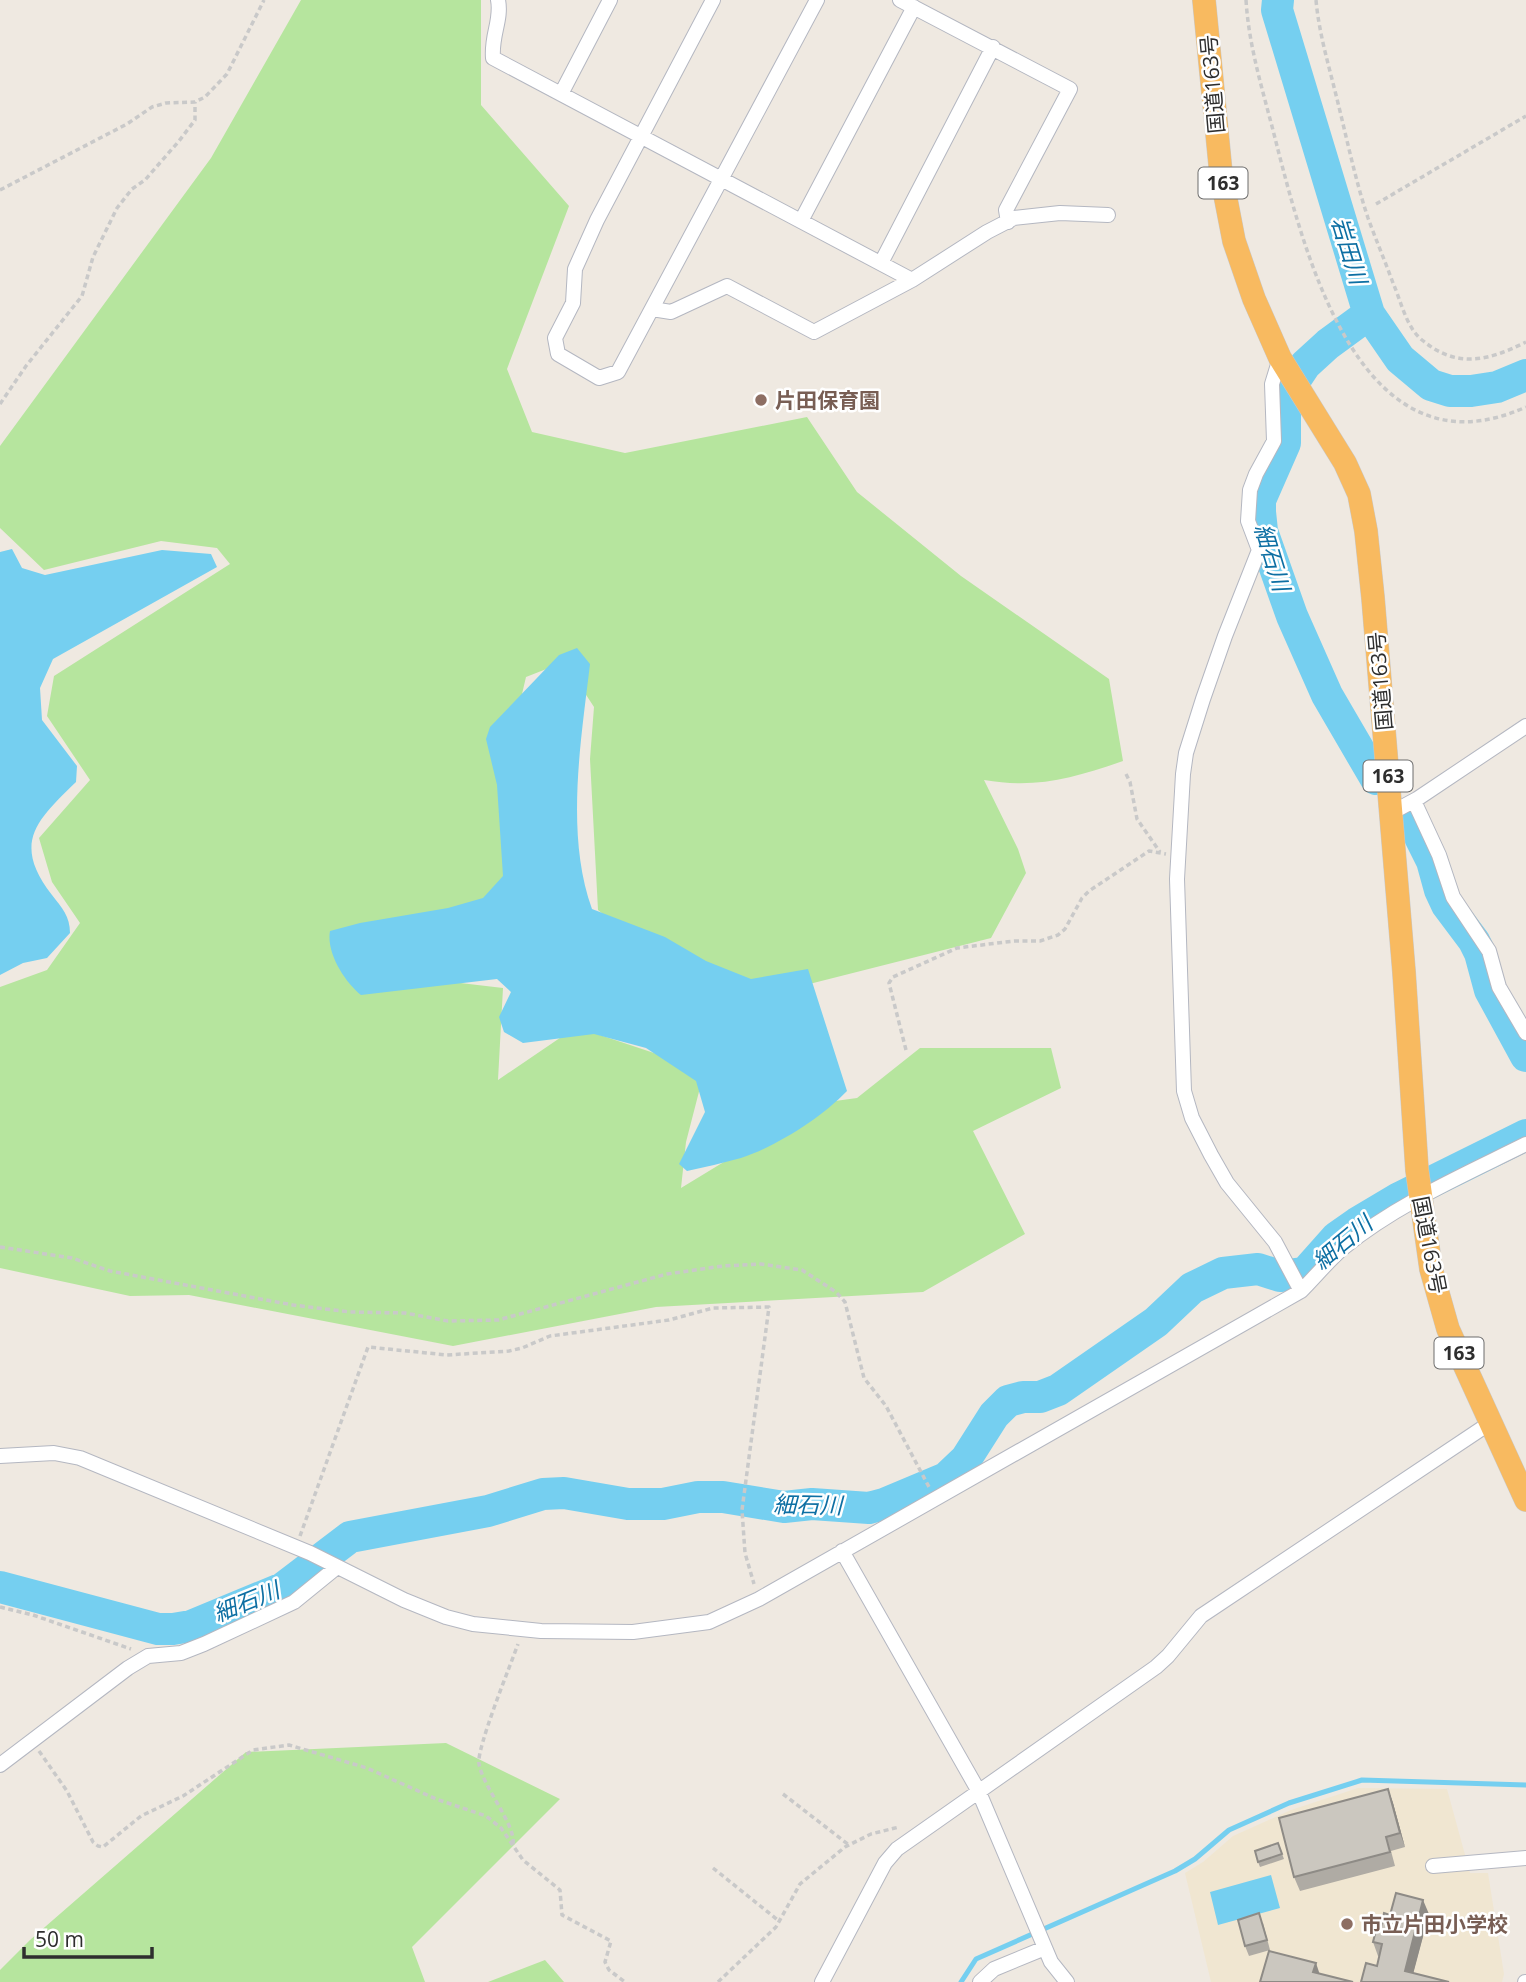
<svg xmlns="http://www.w3.org/2000/svg" width="1526" height="1982" font-family="'Open Sans','Noto Sans JP',sans-serif">
	<style>
		.education { fill: #f0e6d1 }
		.green { fill: #b6e59e }
		.water { fill: #75cff0 }
		.lines { fill: none; stroke-linecap: round; stroke-linejoin: round }
		.stream { stroke: #75cff0; stroke-width: 5 }
		.river { stroke: #75cff0; stroke-width: 32 }
		.minor-casing { stroke: #b4b7c1; stroke-width: 16 }
		.trunk-casing { stroke: #c9c9c9; stroke-width: 24 }
		.path { stroke: #c9c9c9; stroke-width: 3.5; stroke-dasharray: 5 3.5; stroke-linecap: butt }
		.minor { stroke: #fff; stroke-width: 14 }
		.trunk { stroke: #f8ba60; stroke-width: 23 }
		.wall { fill: #afaba4 }
		.shaded-wall { fill: #8e8b86 }
		.building { fill: #cbc7bf; stroke: #8e8b86; stroke-width: 2 }
		.education-dot { fill: #8d6e63; stroke: #fff; stroke-width: 2.5 }
		.labels { text-anchor: middle; dominant-baseline: central; stroke-width: 5; stroke-linejoin: round; paint-order: stroke }
		.shield { fill: #fff; stroke: #6d6d6d; stroke-width: 2 }
		.shield-label { font-size: 19px; font-weight: bold; fill: #2e2e2e }
		.street-label { font-size: 21px; fill: #2e2e2e; stroke: #fff }
		.education-label { font-size: 21px; font-weight: bold; fill: #785e54; stroke: #fff; text-anchor: start }
		.water-label { font-size: 23px; font-style: italic; fill: #0d6fa3; stroke: #fff }
	</style>
	<rect width="100%" height="100%" fill="#efe9e1"/>
	<path class="education" d="M1358 1788 1447 1789 1470 1873H1488L1504 1974 1502 1982H1211L1185 1873 1203 1862 1233 1836 1291 1810Z"/>
	<path class="green" d="M301 0H481V105L569 206 507 369 532 432 625 453 807 417 857 492 961 576 1109 679 1123 761C1074 778 1036 789 984 780L1018 849 1026 873 991 938 762 996 660 961 598 910 590 759 594 707 579 684 554 666 526 677 506 762 518 896 341 969 503 988 498 1080 576 1027 657 1054 702 1080 686 1142 681 1188 732 1157 806 1105 857 1098 920 1048H1051L1061 1088 973 1131 1025 1234 923 1292 656 1307 453 1346 189 1295 130 1296 0 1268V987L47 970 80 923 52 882 39 838 90 780 47 716 54 676 230 564 217 548 161 541 44 570 0 528V446L211 158Z
		M446 1743 560 1799 412 1947 425 1982H0V1970L30 1940 246 1752Z
		M545 1960 564 1982H488Z"/>
	<path class="water" d="M12 549 22 568 45 575 162 550 211 554 217 567 53 659 40 688 42 720 77 766 76 782C36 821 12 843 52 895 62 908 70 916 70 933L47 958 23 963 0 975V552Z
		M577 648 590 664C581 741 565 834 592 909L665 937 706 961 751 979 808 969 847 1091C821 1118 777 1146 741 1158 723 1163 705 1167 687 1171L679 1164 705 1112 696 1081 646 1048 594 1034 523 1043 504 1032 499 1017 511 992 497 979 361 995C345 982 326 953 330 931L360 923 448 908 483 898 503 876 497 785 486 739 490 727 559 655Z
		M1271 1875 1280 1908 1218 1925 1210 1892Z"/>
	<g class="lines">
		<path class="stream" d="M961 1982 976 1959 1175 1871 1195 1859 1229 1830 1289 1803 1362 1780 1526 1785"/>
		<path class="river" d="M1278 0 1277 10 1369 314 1400 359 1431 385 1450 391H1471L1497 387 1526 375
			M1369 314 1328 344 1305 365 1285 395V443L1260 500V512L1262 531 1292 616 1327 695 1376 779
			M1412 821 1432 861 1440 890 1447 905 1474 941 1480 953 1490 990 1526 1056
			M0 1587 158 1629H173L191 1626 283 1588 350 1537 488 1511 543 1494 564 1493 628 1504H663L698 1497H723L784 1507 812 1504 869 1508 884 1504 946 1478 966 1459 994 1415 1008 1401 1023 1397H1040L1058 1390 1156 1322 1192 1288 1223 1273 1258 1269 1280 1276 1305 1273 1337 1237 1357 1223 1399 1198 1526 1135"/>
		<g class="minor-casing">
			<path id="minor" d="M498 0C502 20 491 35 493 58L912 280
				M713 0 597 220 575 269 573 303 555 338 558 354 599 378 618 372 817 0
				M900 0 1070 89 1006 210 1008 222
				M561 94 610 0
				M801 221 914 7
				M881 263 993 47
				M652 309 671 312 727 286 814 332 912 280 987 232 1014 218 1060 213 1108 215
				M1280 358 1272 384 1274 441 1256 474 1250 490 1248 521 1259 550 1225 636 1203 699 1186 753 1183 774 1177 879 1184 1091 1192 1118 1211 1155 1227 1183 1275 1242 1301 1291
				M1414 801 1439 855 1453 897 1489 951 1499 987 1526 1033
				M1391 813 1417 799 1526 726
				M0 1456 54 1453 80 1458 310 1553 404 1600 446 1617 473 1624 541 1631 633 1632 709 1622 759 1599 1301 1291C1315 1277 1328 1261 1343 1248 1397 1204 1464 1175 1526 1144
				M842 1551 978 1790 1051 1962 1067 1982
				M0 1765 128 1668 148 1656 181 1653 204 1644 294 1602 337 1567
				M1433 1866 1526 1858
				M822 1982 885 1863 897 1849 1156 1667 1168 1656 1201 1616 1490 1423
				M980 1982 994 1969 1045 1948
				M1525 1982H1526"/>
		</g>
		<g class="trunk-casing">
			<path id="trunk" d="M1204 0 1221 174 1234 241 1254 299 1280 358 1345 463 1359 494 1366 531 1373 598 1404 972 1417 1170 1431 1269 1448 1329 1526 1500"/>
		</g>
		<path class="path" d="M1246 0C1249 50 1265 97 1277 146 1306 258 1362 481 1526 407
			M1316 0C1319 34 1329 66 1337 99 1347 139 1355 179 1368 218 1376 240 1385 261 1393 283 1401 301 1406 327 1422 340 1457 369 1488 361 1526 342
			M0 190 127 124 152 107 166 103 195 102 205 97 227 74 264 0
			M1376 204 1526 116
			M0 404 26 366 82 296 93 257 117 208 132 189 145 180 179 141 195 120V102
			M1126 774 1130 782 1137 819 1160 852
			M906 1050 889 983 893 977 957 948 1014 941H1040L1058 935 1065 929 1082 898 1089 891 1149 851 1166 854
			M0 1247 72 1258 110 1271 293 1305 350 1312 405 1313 448 1321 498 1320 667 1274 723 1266 761 1264 802 1270 836 1292 845 1302 864 1378 886 1406 929 1487
			M300 1536 368 1347 447 1355 509 1351 522 1348 550 1336 669 1320 713 1308 769 1307 742 1510 745 1553 754 1584
			M0 1607 33 1615 131 1649
			M39 1751 67 1791 93 1842 98 1846 103 1847 141 1816 183 1796 253 1750 289 1745 367 1768 436 1799 486 1816 501 1828 523 1860 560 1890 562 1915 611 1941 605 1962 609 1970 625 1982
			M783 1794 849 1845
			M513 1844C516 1825 483 1787 479 1764 476 1749 511 1664 518 1644
			M713 1868 779 1921
			M718 1982 776 1927 800 1884 845 1847 871 1834 899 1827"/>
		<use href="#minor" class="minor"/>
		<use href="#trunk" class="trunk"/>
	</g>
	<path class="wall" d="M1388 1789 1393 1803 1405 1847 1391 1851 1395 1866 1300 1891 1294 1877Z
		M1278 1843 1284 1859 1260 1867 1258 1862Z
		M1429 1914 1413 1973 1377 1966 1379 1956H1378L1373 1942 1381 1927 1390 1915Z
		M1263 1923 1270 1950 1249 1956 1245 1946Z"/>
	<path class="shaded-wall" d="M1388 1789 1393 1803 1405 1847 1400 1833Z
		M1423 1900 1429 1914 1411 1982 1405 1971Z
		M1316 1963 1321 1978 1313 1972Z"/>
	<path class="building" d="M1388 1789 1400 1833 1386 1837 1390 1852 1294 1877 1279 1818Z
		M1278 1843 1282 1854 1258 1862 1255 1851Z
		M1396 1893 1423 1900 1405 1971 1449 1982H1361L1366 1963 1377 1966 1382 1944 1373 1942 1377 1926 1381 1927 1384 1913 1390 1915Z
		M1259 1913 1267 1940 1245 1946 1238 1920Z
		M1269 1951 1316 1963 1313 1972 1353 1982H1260Z"/>
	<g class="education-dot">
		<circle cx="761" cy="400" r="7"/>
		<circle cx="1347" cy="1924" r="7"/>
	</g>
	<g class="labels">
		<g class="shield">
			<rect x="1198.5" y="167.5" width="49" height="31" rx="5"/>
			<rect x="1363.5" y="760.5" width="49" height="31" rx="5"/>
			<rect x="1434.5" y="1337.5" width="49" height="31" rx="5"/>
		</g>
		<g class="shield-label">
			<text x="1223" y="183">163</text>
			<text x="1388" y="776">163</text>
			<text x="1459" y="1353">163</text>
		</g>
		<g class="street-label">
			<text transform="translate(1212 84) rotate(-95)">国道163号</text>
			<text transform="translate(1380 681) rotate(-95)">国道163号</text>
			<text transform="translate(1430 1245) rotate(79)">国道163号</text>
		</g>
		<g class="education-label">
			<text x="775" y="400">片田保育園</text>
			<text x="1361" y="1924">市立片田小学校</text>
		</g>
		<g class="water-label">
			<text transform="translate(1350 250) rotate(73)">岩田川</text>
			<text transform="translate(1273 557) rotate(73)">細石川</text>
			<text transform="translate(1342 1242) rotate(-40)">細石川</text>
			<text transform="translate(808 1504) rotate(1)">細石川</text>
			<text transform="translate(246 1601) rotate(-22)">細石川</text>
		</g>
	</g>
	<path d="M24 1947v10h128v-10" fill="none" stroke="#2e2e2e" stroke-width="3.5"/>
	<text x="35" y="1947" font-size="21" fill="#2e2e2e" stroke="#ffffff" stroke-width="5" paint-order="stroke">50 m</text>
</svg>
